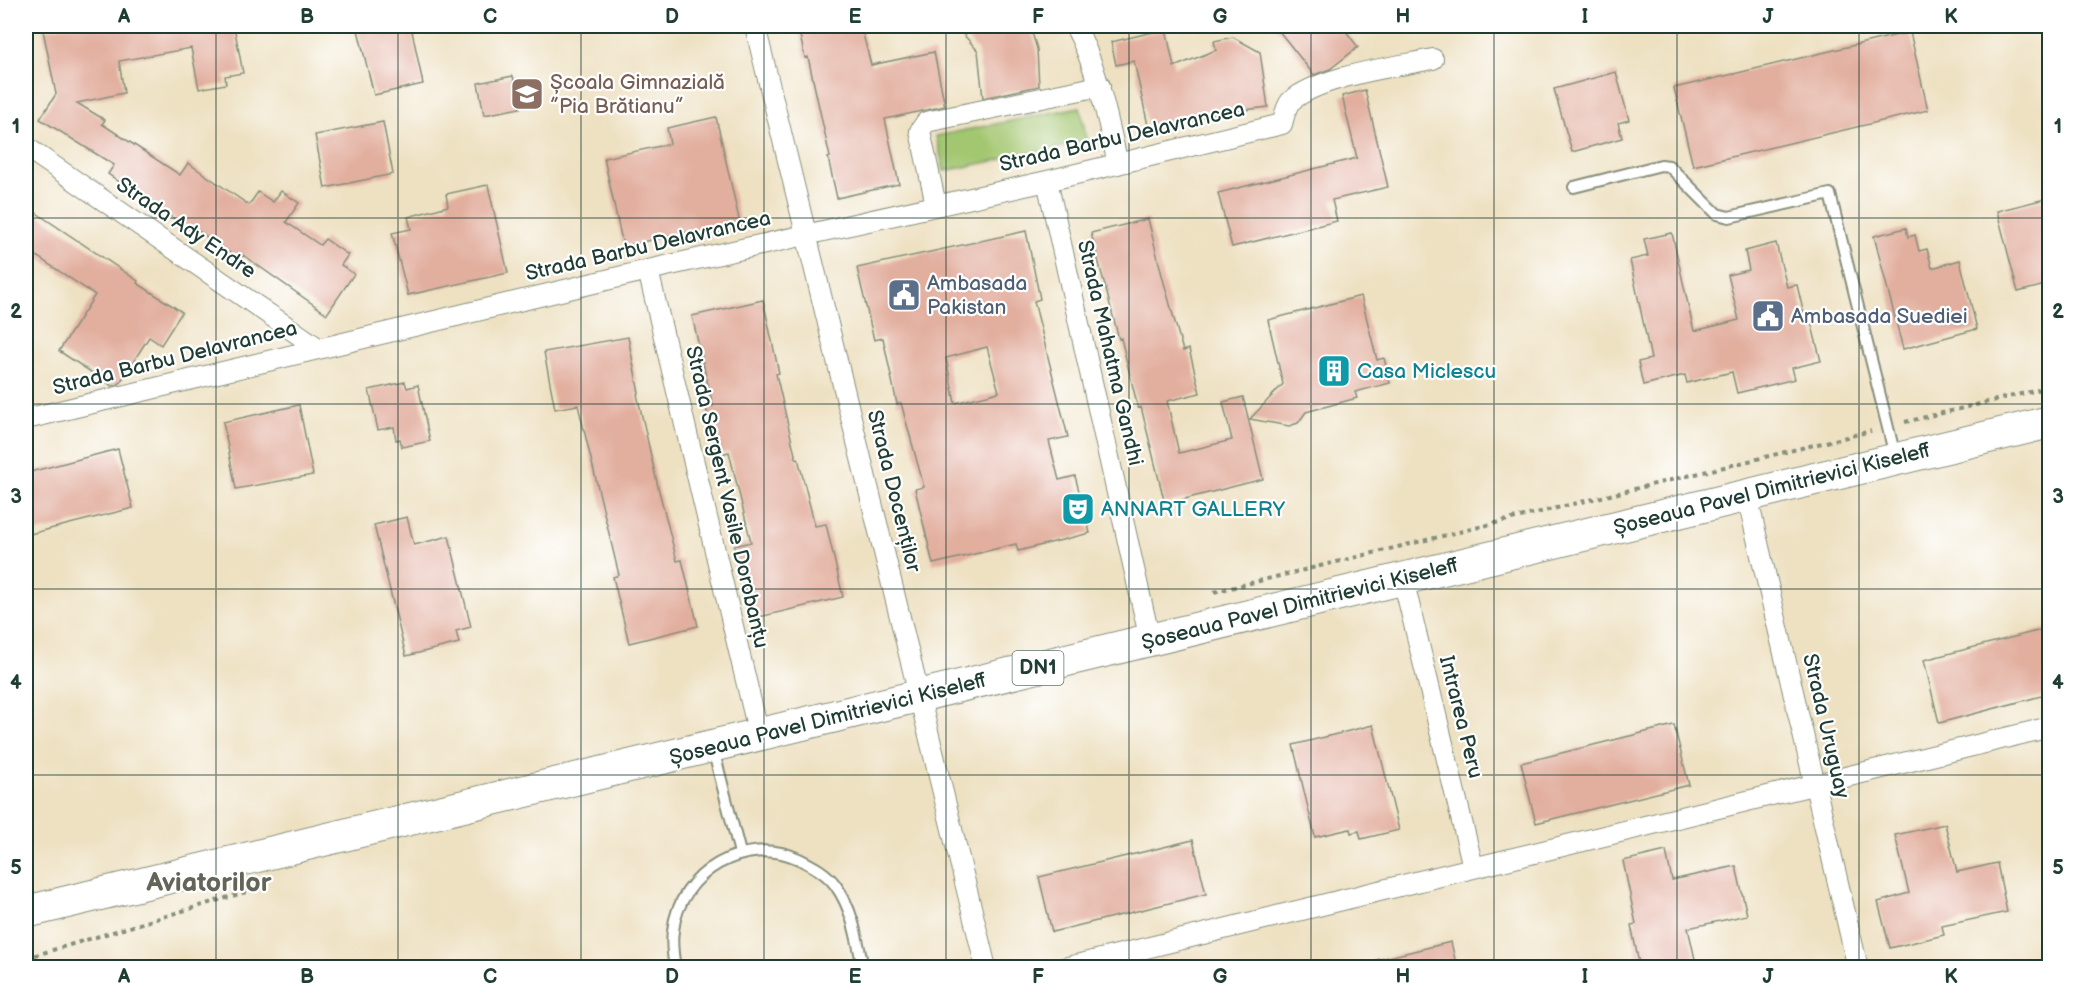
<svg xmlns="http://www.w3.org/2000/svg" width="2075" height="993" font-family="'Balsamiq Sans',sans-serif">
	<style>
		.green { fill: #a3c670; stroke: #618252; stroke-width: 1.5 }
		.building { fill: #e2ae9e; fill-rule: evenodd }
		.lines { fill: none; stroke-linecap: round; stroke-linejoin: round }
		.lane-casing { stroke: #868f7b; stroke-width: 14 }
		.street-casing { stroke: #868f7b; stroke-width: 22 }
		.primary-casing { stroke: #868f7b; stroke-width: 34 }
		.path { stroke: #868f7b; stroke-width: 4; stroke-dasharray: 4.5 4.5; stroke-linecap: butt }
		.lane { stroke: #fff; stroke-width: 10 }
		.street { stroke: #fff; stroke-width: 20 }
		.primary { stroke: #fff; stroke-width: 32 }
		.grid { fill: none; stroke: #1f3d34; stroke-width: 1.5; stroke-opacity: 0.55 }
		.labels { text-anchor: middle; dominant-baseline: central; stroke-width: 4.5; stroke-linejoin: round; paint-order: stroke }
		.shield { fill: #fff; stroke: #627771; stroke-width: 1.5 }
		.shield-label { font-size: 20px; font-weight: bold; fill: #1f3d34 }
		.education-label { font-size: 21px; fill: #785e54; stroke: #fff; text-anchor: start }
		.street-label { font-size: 21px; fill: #1f3d34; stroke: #fff }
		.service-label { font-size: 21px; fill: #4e5e75; stroke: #fff; text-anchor: start }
		.culture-label { font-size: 21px; fill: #0d838f; stroke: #fff; text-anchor: start }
		.district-label { font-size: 27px; font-weight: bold; fill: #636559; stroke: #fff }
		.neatline { fill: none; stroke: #1f3d34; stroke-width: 2 }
		.grid-label { font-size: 20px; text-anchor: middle; font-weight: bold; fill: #1f3d34 }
	</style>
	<rect width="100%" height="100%" fill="#fff"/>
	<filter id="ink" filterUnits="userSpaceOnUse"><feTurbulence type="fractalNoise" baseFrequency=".0167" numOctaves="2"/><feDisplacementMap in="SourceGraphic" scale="12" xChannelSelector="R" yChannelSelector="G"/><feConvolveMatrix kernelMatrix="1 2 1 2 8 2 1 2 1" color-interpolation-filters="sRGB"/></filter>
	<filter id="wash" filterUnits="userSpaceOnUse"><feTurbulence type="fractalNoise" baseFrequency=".008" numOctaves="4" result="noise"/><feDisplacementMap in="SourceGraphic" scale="24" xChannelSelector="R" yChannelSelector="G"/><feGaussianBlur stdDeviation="1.35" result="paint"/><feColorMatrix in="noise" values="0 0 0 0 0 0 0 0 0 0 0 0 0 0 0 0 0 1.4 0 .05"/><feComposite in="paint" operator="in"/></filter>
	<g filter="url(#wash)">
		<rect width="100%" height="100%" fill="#eee1c2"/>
		<path class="green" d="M1080 107 1087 142 944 171 936 136Z"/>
		<g id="blocks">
			<path class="building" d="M64 26H234L243 73 225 76 226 84 199 89 191 48 119 61 124 93 77 103 105 120 102 124 180 175 188 163 249 205 258 192 273 202 281 191 299 203 286 222 320 245 325 239 348 255 341 265 354 274 327 314 243 255 240 260 197 230 195 233 108 174 114 165 40 119 56 94 43 30Z
				M357 26H411L423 84 374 95Z
				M809 26H861L871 65 934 52 945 106 885 119 899 184 837 198 828 158 830 157 808 57 805 58 799 31 809 28Z
				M956 26H1030L1037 49 1039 86 983 98 978 51Z
				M1275 26H1342L1358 47 1330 69 1314 75Z
				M1166 29 1174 67 1216 50 1214 41 1233 37 1260 52 1268 107 1204 115V117L1149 130 1134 61 1116 65 1111 42Z
				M1910 32 1928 110 1693 166 1674 88Z
				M1616 72 1629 120 1618 123 1622 138 1572 152 1554 89Z
				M513 76 520 108 484 115 478 83Z
				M1365 90 1388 187 1332 200 1337 221 1232 247 1218 193 1357 158 1342 96Z
				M716 117 741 228 692 239 690 232 623 246 604 158 670 144 667 128Z
				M383 122 393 174 325 188 315 135Z
				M488 185 508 273 408 295 392 233 411 229 408 217 448 206 446 194Z
				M2049 198V284L2018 292 1997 211Z
				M26 206 138 281 137 283 182 312 161 345 149 337 119 384 112 386 59 351 95 295 26 249Z
				M1148 219 1163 279 1183 351 1189 349 1200 393 1167 401 1179 453 1232 440 1223 402 1243 397 1263 479 1165 504 1141 407 1138 408 1121 338 1119 339 1091 233Z
				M1906 228 1908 237 1915 235 1919 251 1927 249 1932 268 1960 260 1977 329 1903 349 1874 236Z
				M1026 231 1040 299 1034 301 1068 437 1049 441 1059 480 1075 476 1090 533 1018 551 1016 544 933 564 915 489 924 487 901 403 897 404 883 338 874 340 857 268ZM987 347 999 392 955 403 946 358Z
				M1672 233 1694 331 1739 320 1728 275 1749 270 1745 251 1776 243 1787 287 1797 285 1806 323 1811 322 1821 361 1792 368 1795 379 1737 393 1732 372 1687 383 1685 375 1643 385 1638 362 1651 359 1630 260 1648 256 1644 239Z
				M1361 296 1377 360 1384 358 1390 383 1355 392 1357 398 1306 412 1298 423 1289 426 1250 419 1283 384 1268 320Z
				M763 300 779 373 776 374 796 459 798 458 815 526 826 524 843 597 751 619 734 546 751 542 729 452 717 455 706 407 713 406 692 316Z
				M628 337 639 393 637 394 658 487 677 561 682 560 698 626 629 643 613 577 619 575 578 405 555 409 544 352Z
				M405 382 407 388 418 385 430 441 402 447 400 439 396 440 394 427 378 430 369 390Z
				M299 405 313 475 236 489 223 422Z
				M118 449 133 508 26 535V473Z
				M407 517 414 545 449 536 471 627 456 631 459 643 406 656 374 525Z
				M2049 628V694L1939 723 1924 660Z
				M1373 725 1399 830 1361 839 1359 831 1351 833 1350 829 1315 837 1293 745Z
				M1674 725 1689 785 1536 823 1521 763Z
				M1945 824 1957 872 1997 863 2007 912 1942 926 1944 935 1890 948 1878 902 1909 893 1895 835Z
				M1193 840 1206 894 1052 932 1039 877Z
				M1666 851 1672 880 1736 866 1747 915 1688 928 1697 968H1640L1631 925 1636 924 1623 861Z
				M1451 942 1457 968H1377L1376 960Z"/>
		</g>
	</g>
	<g filter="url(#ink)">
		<use href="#blocks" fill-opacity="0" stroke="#868f7b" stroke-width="1.5"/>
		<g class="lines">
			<g class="lane-casing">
				<path id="lane" d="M1574 187 1661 165 1669 166 1717 214 1729 217 1830 194 1895 456
					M713 749 740 853
					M675 968C673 956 671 943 673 931 679 872 746 834 799 859 813 866 827 873 836 886 853 910 857 939 863 968"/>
			</g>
			<g class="street-casing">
				<path id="street" d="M755 26 986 968
					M1075 26C1098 69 1107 117 1118 164
					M26 147 318 348
					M1047 181 1150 640
					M936 205 920 131 926 122 1100 86
					M648 270 759 735
					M26 419 648 270 1047 181 1282 124C1284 117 1286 107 1290 102 1319 76 1394 67 1433 59
					M1747 496 1858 968
					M1403 579 1473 867
					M1064 968 2050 727"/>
			</g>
			<g class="primary-casing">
				<path id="primary" d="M26 912 2050 422"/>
			</g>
			<path class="path" d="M1905 422 2050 387
				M1214 592 1871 431
				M26 958 266 886"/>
			<use href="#lane" class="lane"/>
			<use href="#street" class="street"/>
			<use href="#primary" class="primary"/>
		</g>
	</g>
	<path class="grid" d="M216 26V968M398 26V968M581 26V968M764 26V968M946 26V968M1129 26V968M1311 26V968M1494 26V968M1677 26V968M1859 26V968M26 218H2050M26 404H2050M26 589H2050M26 775H2050"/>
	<defs>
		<g id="school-square" transform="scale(1.725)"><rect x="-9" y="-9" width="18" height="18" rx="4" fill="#8d6e63" stroke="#fff"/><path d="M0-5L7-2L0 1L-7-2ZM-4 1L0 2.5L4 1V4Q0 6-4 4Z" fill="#fff"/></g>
		<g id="civic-square" transform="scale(1.725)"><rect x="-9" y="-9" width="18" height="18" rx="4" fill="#5c6f8a" stroke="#fff"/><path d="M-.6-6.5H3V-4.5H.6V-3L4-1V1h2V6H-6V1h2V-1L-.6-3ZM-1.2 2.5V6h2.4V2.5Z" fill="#fff"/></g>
		<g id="building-square" transform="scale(1.725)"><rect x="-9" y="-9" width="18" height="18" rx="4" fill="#0f9aa8" stroke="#fff"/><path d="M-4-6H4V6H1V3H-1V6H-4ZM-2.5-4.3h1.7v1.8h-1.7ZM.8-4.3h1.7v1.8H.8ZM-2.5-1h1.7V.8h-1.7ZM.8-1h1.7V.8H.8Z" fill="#fff"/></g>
		<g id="theatre-square" transform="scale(1.725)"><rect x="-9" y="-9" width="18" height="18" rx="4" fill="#0f9aa8" stroke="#fff"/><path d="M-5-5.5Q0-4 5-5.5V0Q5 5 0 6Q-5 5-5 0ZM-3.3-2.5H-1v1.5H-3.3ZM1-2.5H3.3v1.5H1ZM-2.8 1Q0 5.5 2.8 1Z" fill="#fff"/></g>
	</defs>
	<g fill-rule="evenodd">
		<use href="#school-square" x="527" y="94"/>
		<use href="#civic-square" x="904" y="295"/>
		<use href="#civic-square" x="1768" y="316"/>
		<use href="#building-square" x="1334" y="371"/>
		<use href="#theatre-square" x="1078" y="509"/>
	</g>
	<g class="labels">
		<rect class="shield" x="1012.5" y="651" width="51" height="34" rx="4.5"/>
		<g class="shield-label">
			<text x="1038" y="668">DN1</text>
		</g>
		<g class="education-label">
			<text x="550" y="82">Școala Gimnazială<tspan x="550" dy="24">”Pia Brătianu”</tspan></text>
		</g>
		<g class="street-label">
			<text transform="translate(1122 137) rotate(-13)">Strada Barbu Delavrancea</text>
			<text transform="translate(186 228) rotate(34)">Strada Ady Endre</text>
			<text transform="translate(648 246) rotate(-13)">Strada Barbu Delavrancea</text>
			<text transform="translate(1110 353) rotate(77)">Strada Mahatma Gandhi</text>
			<text transform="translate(175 358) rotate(-14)">Strada Barbu Delavrancea</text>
			<text transform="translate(1772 489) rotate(-14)">Șoseaua Pavel Dimitrievici Kiseleff</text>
			<text transform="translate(894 491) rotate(76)">Strada Docenților</text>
			<text transform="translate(727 497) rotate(77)">Strada Sergent Vasile Dorobanțu</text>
			<text transform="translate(1300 604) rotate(-14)">Șoseaua Pavel Dimitrievici Kiseleff</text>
			<text transform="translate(1461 717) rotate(76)">Intrarea Peru</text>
			<text transform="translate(828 719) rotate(-14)">Șoseaua Pavel Dimitrievici Kiseleff</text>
			<text transform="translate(1826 726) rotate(77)">Strada Uruguay</text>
		</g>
		<g class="service-label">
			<text x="927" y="283">Ambasada<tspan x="927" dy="24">Pakistan</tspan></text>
			<text x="1791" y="316">Ambasada Suediei</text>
		</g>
		<g class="culture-label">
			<text x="1357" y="371">Casa Miclescu</text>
			<text x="1101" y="509">ANNART GALLERY</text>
		</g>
		<g class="district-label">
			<text x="209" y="883">Aviatorilor</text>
		</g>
	</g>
	<rect width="2075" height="993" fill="none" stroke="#fff" stroke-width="66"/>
	<rect x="33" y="33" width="2009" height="927" class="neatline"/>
	<g class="grid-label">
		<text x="124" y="23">A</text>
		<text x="307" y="23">B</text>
		<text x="490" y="23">C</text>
		<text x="672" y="23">D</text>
		<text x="855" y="23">E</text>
		<text x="1038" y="23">F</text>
		<text x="1220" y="23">G</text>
		<text x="1403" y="23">H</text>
		<text x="1585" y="23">I</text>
		<text x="1768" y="23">J</text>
		<text x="1951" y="23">K</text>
		<text x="16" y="133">1</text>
		<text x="2058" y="133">1</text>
		<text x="16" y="318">2</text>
		<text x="2058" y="318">2</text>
		<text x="16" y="503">3</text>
		<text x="2058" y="503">3</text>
		<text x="16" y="689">4</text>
		<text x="2058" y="689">4</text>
		<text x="16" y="874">5</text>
		<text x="2058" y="874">5</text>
		<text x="124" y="983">A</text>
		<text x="307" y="983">B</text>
		<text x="490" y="983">C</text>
		<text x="672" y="983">D</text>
		<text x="855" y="983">E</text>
		<text x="1038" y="983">F</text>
		<text x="1220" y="983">G</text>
		<text x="1403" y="983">H</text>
		<text x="1585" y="983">I</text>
		<text x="1768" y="983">J</text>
		<text x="1951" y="983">K</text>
	</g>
</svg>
